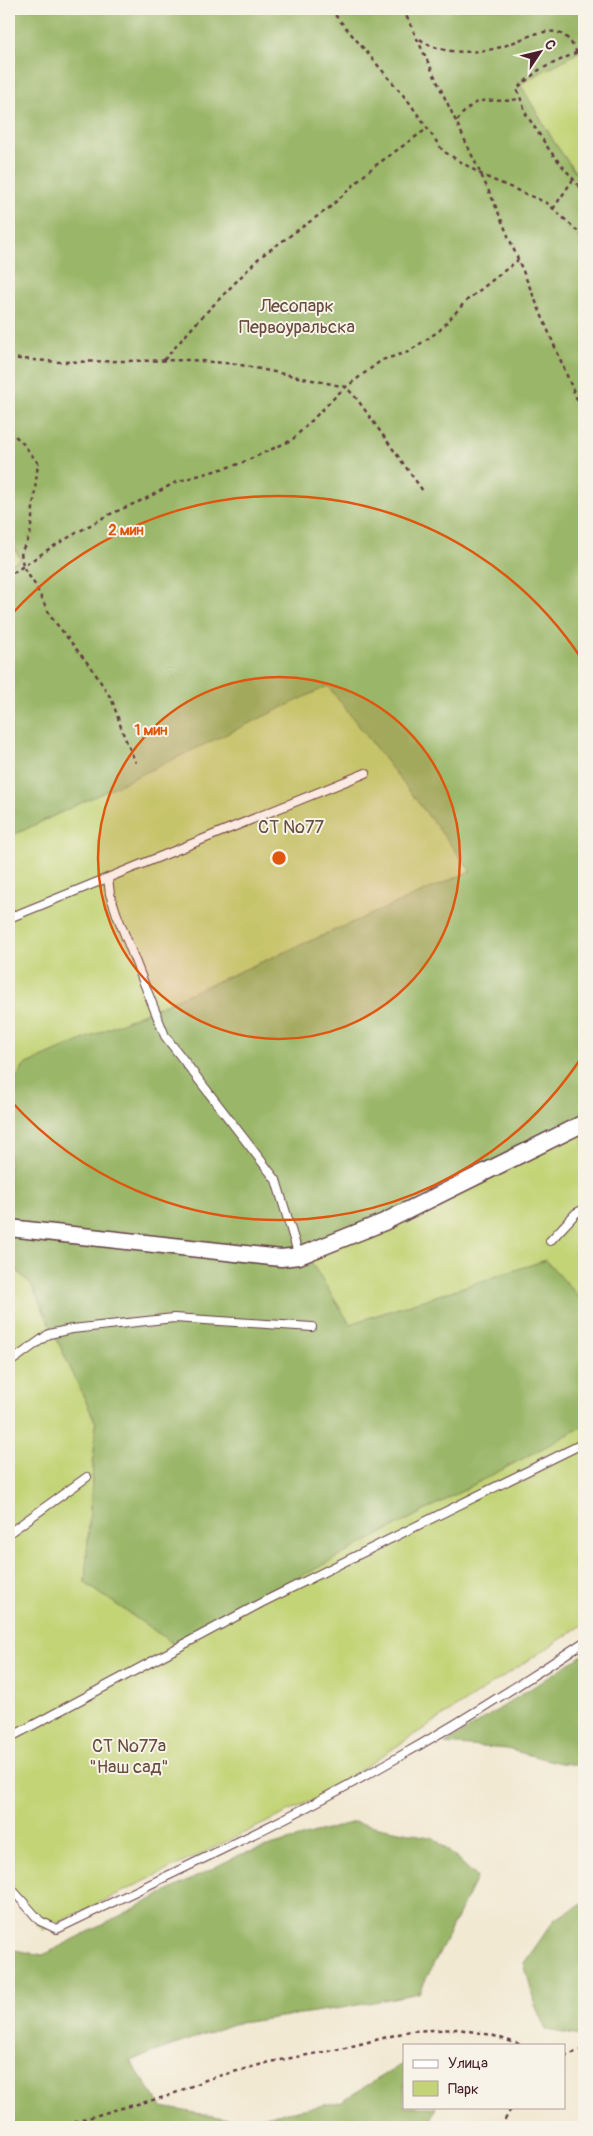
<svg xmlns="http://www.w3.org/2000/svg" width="593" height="2136" font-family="Pangolin,sans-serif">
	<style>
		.green { fill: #c3d477; stroke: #867a51 }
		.forest { fill: #9ab668; stroke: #726a4a }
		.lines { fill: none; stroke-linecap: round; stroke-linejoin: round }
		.service-casing { stroke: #633d44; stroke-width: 10 }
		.minor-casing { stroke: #633d44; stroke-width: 19 }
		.path { stroke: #633d44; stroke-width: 2.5; stroke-dasharray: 4 4; stroke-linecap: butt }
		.service { stroke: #fff; stroke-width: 8 }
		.minor { stroke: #fff; stroke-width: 16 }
		.ring { fill: none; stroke: #e0560e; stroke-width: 2.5 }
		.labels { text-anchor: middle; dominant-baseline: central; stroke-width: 4; stroke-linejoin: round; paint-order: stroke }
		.park-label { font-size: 18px; fill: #684c3e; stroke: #f7f3e8 }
		.centre { fill: #e0560e; stroke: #f7f3e8; stroke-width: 2.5 }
		.ring-label { font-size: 15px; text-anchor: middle; font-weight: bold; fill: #e0560e; stroke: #f7f3e8; stroke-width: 4; stroke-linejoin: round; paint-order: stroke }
	</style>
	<rect width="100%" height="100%" fill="#f7f3e8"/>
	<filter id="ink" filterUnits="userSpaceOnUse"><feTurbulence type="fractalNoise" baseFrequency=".02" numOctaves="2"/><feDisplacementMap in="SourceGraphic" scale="10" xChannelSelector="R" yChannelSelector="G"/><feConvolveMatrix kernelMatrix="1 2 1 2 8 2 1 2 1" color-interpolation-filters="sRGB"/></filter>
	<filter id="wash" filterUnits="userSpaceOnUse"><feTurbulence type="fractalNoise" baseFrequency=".0096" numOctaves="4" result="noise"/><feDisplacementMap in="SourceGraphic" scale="20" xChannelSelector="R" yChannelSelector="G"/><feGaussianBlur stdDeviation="1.12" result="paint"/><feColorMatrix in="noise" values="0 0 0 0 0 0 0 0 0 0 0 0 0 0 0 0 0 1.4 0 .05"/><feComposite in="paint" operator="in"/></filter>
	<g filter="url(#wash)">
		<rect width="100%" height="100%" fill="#f2e9d3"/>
		<path class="green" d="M584 49V185L554 142 520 84Z
			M9 539 21 560 9 565Z
			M328 685 471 871 25 1065 9 1089V837Z
			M584 1128V1303L546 1260 350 1324 305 1253Z
			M9 1262 32 1286 96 1423 85 1583 174 1644 584 1426V1624L319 1797 43 1930 9 1894Z"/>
		<path class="forest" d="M9 9H584V49L520 84 554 142 584 185V1128L305 1253 350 1324 546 1260 584 1303V1426L174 1644 85 1583 96 1423 32 1286 9 1262V1089L25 1065 471 871 328 686 9 837V565L21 559 9 539Z
			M584 1654V1765L560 1763 507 1749 445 1744Z
			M354 1822 434 1838 477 1877 419 1993 348 2007 233 2024 130 2061 162 2107 241 2121 340 2102 404 2063V2107H436L429 2127H9V1949L43 1955 239 1855Z
			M584 1903V2034L581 2036 546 2030 535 2005 524 1963 555 1919Z"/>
	</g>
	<g filter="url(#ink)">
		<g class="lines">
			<g class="service-casing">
				<path id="service" d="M108 878 110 894 117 915 165 1036 276 1180 299 1256
					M9 918 366 773
					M550 1241 576 1213 584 1209
					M9 1363 49 1334 72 1329 174 1318 312 1327
					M9 1533 87 1477
					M9 1738 261 1603 584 1443
					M9 1886 40 1921 57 1929C168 1875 281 1824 388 1763 456 1725 520 1685 584 1642"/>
			</g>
			<g class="minor-casing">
				<path id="minor" d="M9 1228 281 1258 299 1256 384 1222 584 1123"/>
			</g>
			<path class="path" d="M330 9 409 102 443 151 484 176 547 203 584 237
				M403 9 493 200 584 416
				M420 39C440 55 476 54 501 47 519 42 545 24 563 35 569 38 574 47 577 53
				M584 49 539 70 517 88 526 114 550 151 584 192
				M457 121C480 88 491 107 521 98
				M553 209 574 178
				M9 358 59 362 190 360 236 364 346 387 357 399 423 491
				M164 360 199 320 260 257 329 208 372 168 428 128
				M9 431 21 441 38 463 30 536 21 552 23 567 34 583 51 617 93 670 112 700 124 736 136 763
				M9 580 13 573 52 547 106 516 147 498 176 482 239 464 292 440 342 390 382 360 408 352 439 331 466 301 518 260
				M564 2056 584 2049
				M59 2127 111 2111 168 2096 208 2079 270 2062 345 2048 410 2031 459 2029 491 2035 522 2045
				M501 2127 512 2107"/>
			<use href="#service" class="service"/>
			<use href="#minor" class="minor"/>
		</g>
	</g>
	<circle cx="279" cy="858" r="181" fill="#e0560e" fill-opacity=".12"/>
	<g class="ring">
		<circle cx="279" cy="858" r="181"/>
		<path d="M583 1055A362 362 0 0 1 10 1100M10 616A362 362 0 0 1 583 661"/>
	</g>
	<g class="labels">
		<g class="park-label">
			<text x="297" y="306">Лесопарк<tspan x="297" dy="21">Первоуральска</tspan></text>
			<text x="291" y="827">СТ №77</text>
			<text x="129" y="1746">СТ №77а<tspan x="129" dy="21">"Наш сад"</tspan></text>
		</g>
	</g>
	<circle cx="279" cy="858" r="8" class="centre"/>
	<g class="ring-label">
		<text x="126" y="535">2 мин</text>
		<text x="151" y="735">1 мин</text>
	</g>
	<rect width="593" height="2136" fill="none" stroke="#f7f3e8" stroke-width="30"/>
	<rect x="403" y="2044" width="162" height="65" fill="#f7f3e8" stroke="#b29e9c"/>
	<rect x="413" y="2060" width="25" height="8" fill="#ffffff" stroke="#b29e9c"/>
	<text x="448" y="2068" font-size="15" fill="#4a1f2b">Улица</text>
	<rect x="413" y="2081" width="25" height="15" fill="#c3d477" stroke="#b29e9c"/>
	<text x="448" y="2094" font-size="15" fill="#4a1f2b">Парк</text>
	<g transform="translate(540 52) rotate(55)" stroke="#f7f3e8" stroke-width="4" paint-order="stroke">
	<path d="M0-4L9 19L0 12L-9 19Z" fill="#4a1f2b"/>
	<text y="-8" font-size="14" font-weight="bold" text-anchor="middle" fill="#4a1f2b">С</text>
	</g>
</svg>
